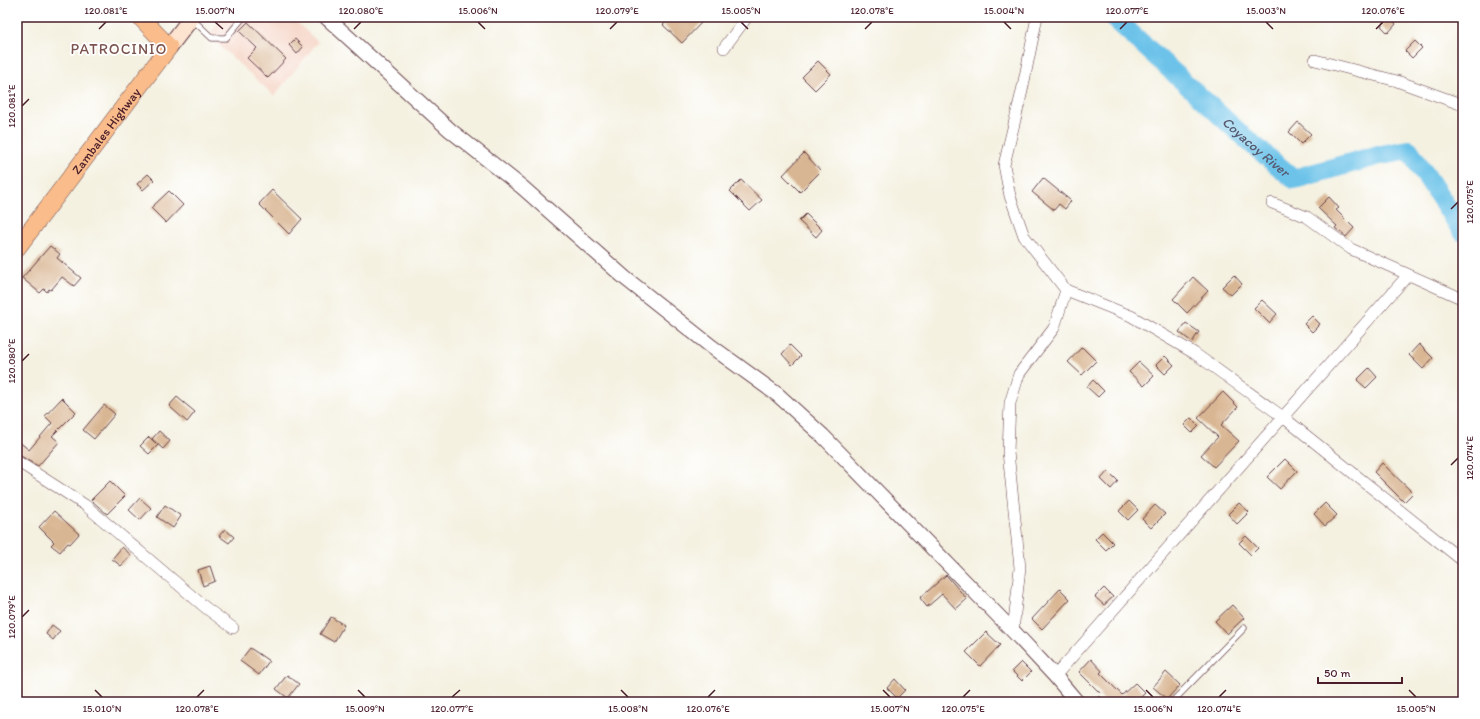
<svg xmlns="http://www.w3.org/2000/svg" width="1480" height="719" font-family="Itim,sans-serif">
	<style>
		.built { fill: #f5d2c2 }
		.lines { fill: none; stroke-linecap: round; stroke-linejoin: round }
		.river { stroke: #6cc2e9; stroke-width: 20 }
		.building { fill: #d9b693 }
		.service-casing { stroke: #643e46; stroke-width: 7 }
		.minor-casing { stroke: #643e46; stroke-width: 12 }
		.tertiary-casing { stroke: #643e46; stroke-width: 16 }
		.secondary-casing { stroke: #643e46; stroke-width: 18 }
		.primary-casing { stroke: #643e46; stroke-width: 18 }
		.service { stroke: #fff; stroke-width: 5.5 }
		.minor { stroke: #fff; stroke-width: 11 }
		.tertiary { stroke: #fff; stroke-width: 14 }
		.secondary { stroke: #fde4d0; stroke-width: 16 }
		.primary { stroke: #f9bc8a; stroke-width: 17 }
		.ticks { fill: none; stroke: #4a1f2b; stroke-width: 1.5 }
		.labels { text-anchor: middle; dominant-baseline: central; stroke-width: 3.5; stroke-linejoin: round; paint-order: stroke }
		.street-label { font-size: 13px; fill: #4a1f2b; stroke: #fff }
		.water-label { font-size: 14px; font-style: italic; fill: #56586e; stroke: #fff }
		.quarter-label { font-size: 15px; letter-spacing: 1px; fill: #7c544f; stroke: #fff }
		.neatline { fill: none; stroke: #4a1f2b; stroke-width: 1.5 }
		.ticks-label { font-size: 10px; text-anchor: middle; fill: #4a1f2b }
	</style>
	<rect width="100%" height="100%" fill="#fff"/>
	<filter id="ink" filterUnits="userSpaceOnUse"><feTurbulence type="fractalNoise" baseFrequency=".025" numOctaves="2"/><feDisplacementMap in="SourceGraphic" scale="8" xChannelSelector="R" yChannelSelector="G"/><feConvolveMatrix kernelMatrix="1 2 1 2 8 2 1 2 1" color-interpolation-filters="sRGB"/></filter>
	<filter id="wash" filterUnits="userSpaceOnUse"><feTurbulence type="fractalNoise" baseFrequency=".012" numOctaves="4" result="noise"/><feDisplacementMap in="SourceGraphic" scale="16" xChannelSelector="R" yChannelSelector="G"/><feGaussianBlur stdDeviation="0.9" result="paint"/><feColorMatrix in="noise" values="0 0 0 0 0 0 0 0 0 0 0 0 0 0 0 0 0 1.4 0 .05"/><feComposite in="paint" operator="in"/></filter>
	<g filter="url(#wash)">
		<rect width="100%" height="100%" fill="#f4f1e1"/>
		<path class="built" d="M222 17H291L318 42 274 96 209 36Z"/>
		<g class="lines">
			<path class="river" id="s1" d="M1113 17 1245 138 1294 179 1376 156 1409 150 1463 232"/>
		</g>
		<g id="blocks">
			<path class="building" d="M672 17H694L701 23 682 43 663 25Z
				M1389 17 1396 24 1388 33 1381 26Z
				M248 22 286 59 268 78 247 58 257 48 239 31Z
				M295 39 303 47 297 54 289 45Z
				M1415 41 1422 48 1412 58 1405 51Z
				M818 61 831 74 815 90 802 77Z
				M1298 122 1311 134 1301 144 1289 132Z
				M804 153 821 171 800 192 783 175Z
				M148 174 154 180 143 190 137 184Z
				M1043 178 1071 201 1065 209 1059 204 1054 210 1032 192Z
				M741 180 762 200 750 211 730 191Z
				M272 190 302 219 289 234 259 204Z
				M169 191 183 205 166 223 151 208Z
				M1329 197 1339 208 1336 210 1354 228 1346 237 1335 228 1337 226 1318 208Z
				M806 214 822 230 816 237 799 221Z
				M50 246 60 254 57 258 81 278 74 286 62 277 51 290 49 289 47 292 44 289 40 293 22 278Z
				M1234 275 1242 284 1231 295 1222 287Z
				M1193 277 1208 291 1187 313 1173 299Z
				M1262 300 1277 314 1269 323 1254 308Z
				M1312 316 1320 324 1312 332 1304 324Z
				M1186 323 1199 332 1192 342 1179 332Z
				M1419 344 1433 358 1423 369 1409 355Z
				M790 345 801 356 792 365 782 354Z
				M1082 347 1096 361 1082 375 1068 362Z
				M1165 356 1174 365 1165 374 1156 365Z
				M1139 362 1154 376 1144 386 1129 372Z
				M1369 368 1377 377 1366 388 1357 380Z
				M1093 380 1104 391 1098 397 1087 387Z
				M1223 392 1238 407 1221 425 1239 441 1214 467 1201 455 1218 437 1198 418Z
				M177 397 195 412 187 422 169 406Z
				M62 398 76 412 52 436 59 442 38 466 17 454V440L29 450 52 423 45 416Z
				M104 405 115 414 94 439 83 430Z
				M1191 418 1199 426 1192 433 1184 425Z
				M159 431 170 441 163 449 152 439Z
				M149 437 158 445 149 454 140 446Z
				M1285 459 1297 471 1280 489 1267 477Z
				M1382 463 1413 493 1404 502 1374 472Z
				M1108 471 1118 481 1111 489 1101 479Z
				M110 481 125 496 107 514 91 500Z
				M140 498 151 508 140 520 129 510Z
				M1129 501 1138 510 1128 520 1119 511Z
				M1239 503 1249 512 1237 524 1228 514Z
				M1325 503 1337 515 1325 526 1314 514Z
				M165 505 181 516 173 528 157 517Z
				M1155 505 1165 514 1151 528 1142 519Z
				M54 511 79 534 70 544 68 543 60 552 51 545 54 542 39 527Z
				M225 529 234 537 229 543 219 536Z
				M1102 532 1113 543 1106 550 1095 539Z
				M1246 536 1258 548 1251 555 1239 543Z
				M122 547 131 555 121 566 112 559Z
				M210 566 215 581 203 586 198 570Z
				M946 575 967 599 956 609 942 594 927 607 920 598Z
				M1104 588 1113 597 1104 605 1095 597Z
				M1060 589 1070 599 1042 629 1032 619Z
				M1232 605 1244 618 1227 634 1215 621Z
				M331 617 344 625 334 642 320 634Z
				M52 625 60 631 53 640 46 634Z
				M986 632 1000 645 980 666 966 652Z
				M250 648 269 661 259 675 240 661Z
				M1091 659 1102 671 1100 673 1122 695 1135 683 1145 693 1140 698 1145 702H1106L1099 696 1101 694 1079 672Z
				M1021 662 1031 672 1022 681 1012 671Z
				M1166 672 1180 685 1167 699 1153 687Z
				M287 675 299 684 288 698 276 689Z
				M895 679 905 690 897 698 887 688Z"/>
		</g>
	</g>
	<g filter="url(#ink)">
		<use href="#blocks" fill-opacity="0" stroke="#643e46" stroke-width="1"/>
		<g class="lines">
			<g class="service-casing">
				<path id="service" d="M192 19 212 38H226L241 20V17
					M1172 702 1244 628"/>
			</g>
			<g class="minor-casing">
				<path id="minor" d="M1037 17 1022 91 1004 165 1010 196 1024 236 1066 290 1131 316 1194 353 1283 417 1463 561
					M724 48 747 17
					M1315 60 1397 81 1463 105
					M1272 203 1307 217 1351 249 1463 299
					M17 461 85 505 206 608 233 628
					M1013 631 1020 568 1008 452 1010 403 1019 374 1054 328 1066 290
					M1055 676 1408 275"/>
			</g>
			<g class="tertiary-casing">
				<path id="tertiary" d="M326 17 450 130 522 187 625 278 712 347 778 395 823 436 1013 631 1055 676 1077 702"/>
			</g>
			<g class="secondary-casing">
				<path id="secondary" d="M169 47 192 17"/>
			</g>
			<g class="primary-casing">
				<g id="primary">
					<path id="s2" d="M17 248 169 47 140 17"/>
				</g>
			</g>
			<use href="#service" class="service"/>
			<use href="#minor" class="minor"/>
			<use href="#tertiary" class="tertiary"/>
			<use href="#secondary" class="secondary"/>
			<use href="#primary" class="primary"/>
		</g>
	</g>
	<path class="ticks" d="M215 22 223 29M478 22 485 29M741 22 748 29M1004 22 1011 29M1266 22 1273 29M99 29 106 22M354 29 361 22M610 29 617 22M865 29 872 22M1120 29 1127 22M1376 29 1383 22M22 106 29 99M1451 209 1458 202M22 361 29 354M1451 465 1458 458M22 617 29 610M95 690 102 697M358 690 365 697M621 690 628 697M883 690 890 697M1146 690 1153 697M1409 690 1416 697M197 697 204 690M452 697 460 690M708 697 715 690M963 697 970 690M1219 697 1226 690"/>
	<g class="labels">
		<g class="street-label">
			<text stroke="none"><textPath href="#s2" startOffset="147">Zambales Highway</textPath></text>
		</g>
		<g class="water-label">
			<text stroke="none"><textPath href="#s1" startOffset="193">Coyacoy River</textPath></text>
		</g>
		<g class="quarter-label">
			<text x="119" y="49">PATROCINIO</text>
		</g>
	</g>
	<rect width="1480" height="719" fill="none" stroke="#fff" stroke-width="44"/>
	<path d="M1318 677v6h84v-6" fill="none" stroke="#4a1f2b" stroke-width="2"/>
	<text x="1324" y="677" font-size="12" fill="#4a1f2b" stroke="#ffffff" stroke-width="3" paint-order="stroke">50 m</text>
	<rect x="22" y="22" width="1436" height="675" class="neatline"/>
	<g class="ticks-label">
		<text x="106" y="14">120.081°E</text>
		<text x="215" y="14">15.007°N</text>
		<text x="361" y="14">120.080°E</text>
		<text x="478" y="14">15.006°N</text>
		<text x="617" y="14">120.079°E</text>
		<text x="741" y="14">15.005°N</text>
		<text x="872" y="14">120.078°E</text>
		<text x="1004" y="14">15.004°N</text>
		<text x="1127" y="14">120.077°E</text>
		<text x="1266" y="14">15.003°N</text>
		<text x="1383" y="14">120.076°E</text>
		<text transform="translate(11 106) rotate(-90)" y="4">120.081°E</text>
		<text transform="translate(1469 202) rotate(-90)" y="4">120.075°E</text>
		<text transform="translate(11 361) rotate(-90)" y="4">120.080°E</text>
		<text transform="translate(1469 458) rotate(-90)" y="4">120.074°E</text>
		<text transform="translate(11 617) rotate(-90)" y="4">120.079°E</text>
		<text x="102" y="712">15.010°N</text>
		<text x="197" y="712">120.078°E</text>
		<text x="365" y="712">15.009°N</text>
		<text x="452" y="712">120.077°E</text>
		<text x="628" y="712">15.008°N</text>
		<text x="708" y="712">120.076°E</text>
		<text x="890" y="712">15.007°N</text>
		<text x="963" y="712">120.075°E</text>
		<text x="1153" y="712">15.006°N</text>
		<text x="1219" y="712">120.074°E</text>
		<text x="1416" y="712">15.005°N</text>
	</g>
</svg>
